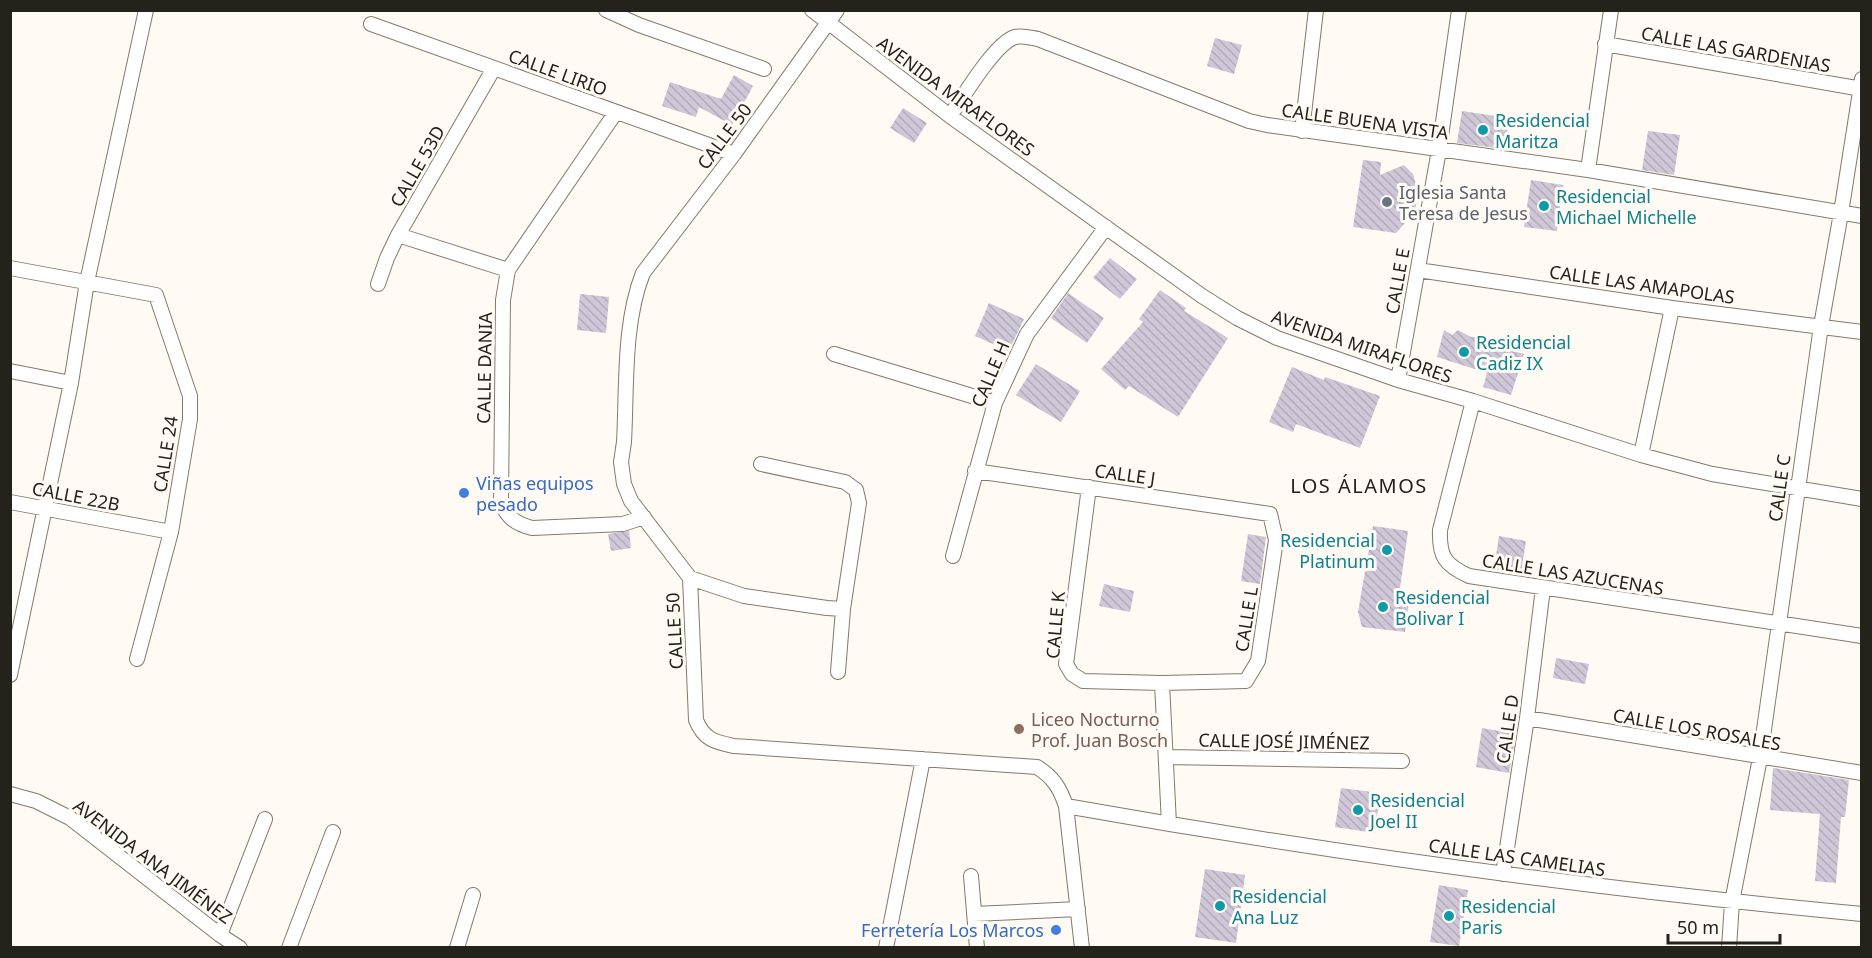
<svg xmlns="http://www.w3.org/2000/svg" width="1872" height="958" font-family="'Noto Sans',sans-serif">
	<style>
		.building { fill: url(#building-back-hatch) }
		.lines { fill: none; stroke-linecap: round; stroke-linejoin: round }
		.minor-casing { stroke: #847a6b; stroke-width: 16 }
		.minor { stroke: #fff; stroke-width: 14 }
		.culture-dot { fill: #0f9aa8; stroke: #fffaf3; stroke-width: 2 }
		.worship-dot { fill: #6b7280; stroke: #fffaf3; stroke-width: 2 }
		.shop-dot { fill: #3f7fe0; stroke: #fffaf3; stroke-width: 2 }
		.education-dot { fill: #8d6e63; stroke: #fffaf3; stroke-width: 2 }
		.labels { text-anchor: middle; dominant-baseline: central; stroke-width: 6; stroke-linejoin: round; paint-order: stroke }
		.street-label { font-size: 18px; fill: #25211b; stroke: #fffaf3 }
		.culture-label { font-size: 18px; fill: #0d838f; stroke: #fffaf3; text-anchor: start }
		.worship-label { font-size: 18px; fill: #5b616d; stroke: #fffaf3; text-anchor: start }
		.shop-label { font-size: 18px; fill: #366cbe; stroke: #fffaf3; text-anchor: start }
		.education-label { font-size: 18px; fill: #785e54; stroke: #fffaf3; text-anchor: start }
		.neighbourhood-label { font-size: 20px; letter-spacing: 1.5px; fill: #25211b; stroke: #fffaf3 }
	</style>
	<defs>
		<pattern id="building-back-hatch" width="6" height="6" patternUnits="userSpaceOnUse" patternTransform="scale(1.5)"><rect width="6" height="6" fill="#cfc7d8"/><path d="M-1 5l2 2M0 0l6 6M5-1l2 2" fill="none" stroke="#b2abb9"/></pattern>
	</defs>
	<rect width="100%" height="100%" fill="#fffaf3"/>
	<path class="building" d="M1215 38 1242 45 1234 74 1207 66Z
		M734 75 753 86 732 125 699 107 696 117 662 106 670 82 721 99Z
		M903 108 927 123 914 143 890 128Z
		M1462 111 1509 118 1505 149 1457 143Z
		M1648 131 1680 135 1674 175 1642 170Z
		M1363 160 1381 162 1380 175 1404 165 1413 174 1418 192 1415 212 1396 233 1353 227Z
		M1531 180 1563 185 1557 231 1524 227Z
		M1110 258 1137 279 1120 299 1093 278Z
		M1160 290 1186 308 1184 311 1228 338 1178 417 1129 386 1125 390 1101 369 1143 322 1139 319Z
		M1068 293 1104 318 1087 343 1051 318Z
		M580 294 609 297 606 333 577 330Z
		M989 303 1024 319 1009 351 975 336Z
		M1444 330 1452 335 1458 330 1471 337H1482V342L1524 354 1511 395 1483 387 1487 373 1437 357Z
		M1036 364 1080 391 1061 422 1016 395Z
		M1292 367 1324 380 1325 377 1380 396 1360 448 1296 424 1293 432 1269 422Z
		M1373 526 1408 531 1400 588 1409 601 1405 632 1362 627 1358 612Z
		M629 531 631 548 611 551 608 534Z
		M1248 534 1266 537 1260 584 1241 581Z
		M1499 536 1526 541 1521 573 1494 569Z
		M1104 584 1134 591 1130 612 1099 606Z
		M1556 658 1589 664 1585 684 1553 678Z
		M1482 728 1516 734 1509 773 1476 767Z
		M1773 768 1849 780 1845 817H1841L1836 883 1815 881 1820 814 1770 810Z
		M1341 788 1380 793 1375 833 1335 827Z
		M1205 869 1245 875 1236 943 1195 937Z
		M1439 885 1468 890 1459 946 1430 942Z"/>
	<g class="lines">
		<g class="minor-casing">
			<path id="minor" d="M606 10 639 25 764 69
				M812 10 950 116 1202 296 1237 318 1277 338 1398 380 1473 401 1641 455 1712 474 1862 499
				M837 10 734 154 643 273C623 323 627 388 624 442L621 462 624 484 631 501 690 578 696 720C704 740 715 742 734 746L1037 767C1053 777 1060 788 1066 806L1082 948
				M371 24 734 154
				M1605 44 1862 89
				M616 112 508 270 503 300 501 501C506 517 516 524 532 528L623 524 644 517
				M950 116C963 97 995 43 1015 37 1022 35 1031 38 1038 39L1249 121 1267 125 1588 170 1862 216
				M1302 131 1316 10
				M1588 170 1611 10
				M398 235 508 270
				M10 268 156 295 190 396V419L171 532 137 659
				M1418 270 1672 308 1862 332
				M378 284 387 258 398 235 494 68
				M834 354 995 403
				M10 371 71 383
				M1398 380 1439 150 1459 10
				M1473 401 1440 530C1439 557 1445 565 1469 576L1862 636
				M1641 455 1672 308
				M975 471 1270 514 1276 540 1258 661 1246 681 1162 683 1083 681 1072 674 1066 664 1089 487
				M10 502 171 532
				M953 556 995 403 1027 334 1106 227
				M690 578 744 596 827 608 843 609 859 503 856 490 845 482 761 464
				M838 672 843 609
				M10 675 71 383 87 282 146 10
				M1162 683 1169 824
				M1527 718 1862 773
				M1166 757 1402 761
				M10 794 36 801 70 818 220 935 240 948
				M1066 806C1329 853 1595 889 1862 914
				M1503 874 1527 718 1543 588
				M971 876 977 948
				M974 914 1078 909
				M220 935 265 819
				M289 948 333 832
				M457 948 473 895
				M886 948 923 759
				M1729 948 1732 902 1760 758 1821 326 1841 213 1862 79"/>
		</g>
		<use href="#minor" class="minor"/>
	</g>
	<g class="culture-dot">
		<circle cx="1483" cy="130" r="6"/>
		<circle cx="1544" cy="206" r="6"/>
		<circle cx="1464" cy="352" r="6"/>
		<circle cx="1387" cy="550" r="6"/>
		<circle cx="1383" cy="607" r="6"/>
		<circle cx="1358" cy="810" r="6"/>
		<circle cx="1220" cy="906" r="6"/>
		<circle cx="1449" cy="916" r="6"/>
	</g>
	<circle class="worship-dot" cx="1387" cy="202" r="6"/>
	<g class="shop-dot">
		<circle cx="464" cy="493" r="6"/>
		<circle cx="1056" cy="930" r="6"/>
	</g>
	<circle class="education-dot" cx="1019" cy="729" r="6"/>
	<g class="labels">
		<g class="street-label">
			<text transform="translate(1736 49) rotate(10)">CALLE LAS GARDENIAS</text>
			<text transform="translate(558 72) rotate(20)">CALLE LIRIO</text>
			<text transform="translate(956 96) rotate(36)">AVENIDA MIRAFLORES</text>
			<text transform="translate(1365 121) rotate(8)">CALLE BUENA VISTA</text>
			<text transform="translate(724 136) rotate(-53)">CALLE 50</text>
			<text transform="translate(417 166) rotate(-60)">CALLE 53D</text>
			<text transform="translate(1397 281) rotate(-80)">CALLE E</text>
			<text transform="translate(1642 284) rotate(8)">CALLE LAS AMAPOLAS</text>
			<text transform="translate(1362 346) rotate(19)">AVENIDA MIRAFLORES</text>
			<text transform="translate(484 368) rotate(-89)">CALLE DANIA</text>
			<text transform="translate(990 374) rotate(-67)">CALLE H</text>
			<text transform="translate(165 454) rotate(-81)">CALLE 24</text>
			<text transform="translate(1125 474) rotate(8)">CALLE J</text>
			<text transform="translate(1779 488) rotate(-82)">CALLE C</text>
			<text transform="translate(76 496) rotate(11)">CALLE 22B</text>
			<text transform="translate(1573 574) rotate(9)">CALLE LAS AZUCENAS</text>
			<text transform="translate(1246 619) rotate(-81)">CALLE L</text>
			<text transform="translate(1055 625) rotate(-85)">CALLE K</text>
			<text transform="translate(674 631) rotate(-93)">CALLE 50</text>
			<text transform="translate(1507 729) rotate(-82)">CALLE D</text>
			<text transform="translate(1697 729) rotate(10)">CALLE LOS ROSALES</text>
			<text transform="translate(1284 741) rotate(1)">CALLE JOSÉ JIMÉNEZ</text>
			<text transform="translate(1517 857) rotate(8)">CALLE LAS CAMELIAS</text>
			<text transform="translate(153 861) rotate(37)">AVENIDA ANA JIMÉNEZ</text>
		</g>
		<g class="culture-label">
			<text x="1495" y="120">Residencial<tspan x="1495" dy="21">Maritza</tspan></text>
			<text x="1556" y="196">Residencial<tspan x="1556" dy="21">Michael Michelle</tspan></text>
			<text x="1476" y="342">Residencial<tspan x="1476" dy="21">Cadiz IX</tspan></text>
			<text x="1375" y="540" text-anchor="end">Residencial<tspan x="1375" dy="21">Platinum</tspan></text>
			<text x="1395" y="597">Residencial<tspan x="1395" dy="21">Bolivar I</tspan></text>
			<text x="1370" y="800">Residencial<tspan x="1370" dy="21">Joel II</tspan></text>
			<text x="1232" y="896">Residencial<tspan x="1232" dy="21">Ana Luz</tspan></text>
			<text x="1461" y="906">Residencial<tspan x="1461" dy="21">Paris</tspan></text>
		</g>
		<g class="worship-label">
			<text x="1399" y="192">Iglesia Santa<tspan x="1399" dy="21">Teresa de Jesus</tspan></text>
		</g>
		<g class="shop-label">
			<text x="476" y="483">Viñas equipos<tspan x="476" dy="21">pesado</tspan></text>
			<text x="1044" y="930" text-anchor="end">Ferretería Los Marcos</text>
		</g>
		<g class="education-label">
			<text x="1031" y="719">Liceo Nocturno<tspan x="1031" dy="21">Prof. Juan Bosch</tspan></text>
		</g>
		<g class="neighbourhood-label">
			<text x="1359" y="485">LOS ÁLAMOS</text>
		</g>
	</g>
	<rect width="1872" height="958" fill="none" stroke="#25211b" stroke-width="24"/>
	<path d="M1668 934v9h112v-9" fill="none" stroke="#25211b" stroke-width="3"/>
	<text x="1677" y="934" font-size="18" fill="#25211b" stroke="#fffaf3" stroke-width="4.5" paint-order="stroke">50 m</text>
</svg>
